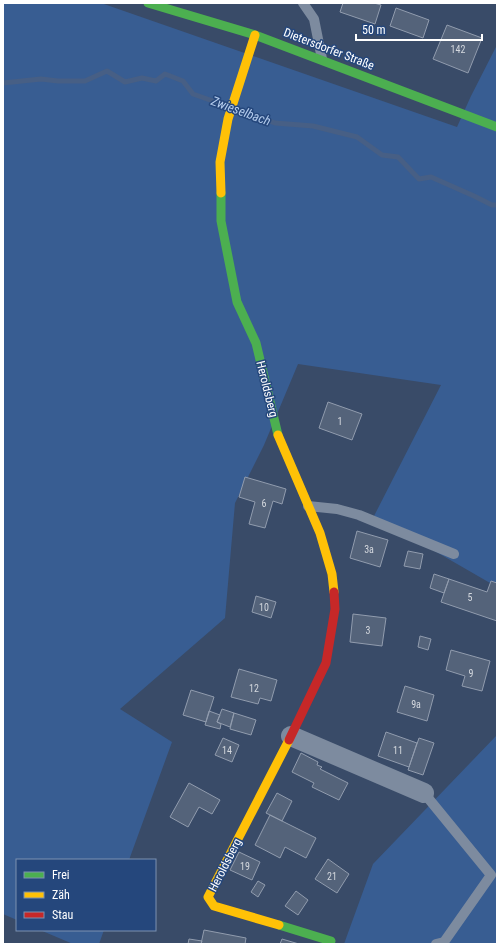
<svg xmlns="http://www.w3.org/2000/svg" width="500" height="947" font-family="'Roboto Condensed',sans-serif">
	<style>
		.green { fill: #385d92 }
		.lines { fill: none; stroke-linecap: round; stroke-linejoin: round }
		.stream { stroke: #475f85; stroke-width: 5 }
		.building { fill: #54637a; stroke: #919cae }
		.lane { stroke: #7d8b9f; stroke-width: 10 }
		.street { stroke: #7d8b9f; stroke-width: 20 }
		.fast { stroke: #4caf50; stroke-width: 9 }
		.slow { stroke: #ffc107; stroke-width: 9 }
		.jam { stroke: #c62828; stroke-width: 9 }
		.labels { text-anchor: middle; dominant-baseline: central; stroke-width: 3; stroke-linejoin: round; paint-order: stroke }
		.number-label { font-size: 10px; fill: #d4d8de }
		.street-label { font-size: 12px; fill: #fff; stroke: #25477c }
		.water-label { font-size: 13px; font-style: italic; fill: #b4cced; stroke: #25477c }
	</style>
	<rect width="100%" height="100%" fill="#394b68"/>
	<path class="green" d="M3 3H101L457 127 471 96 497 45V587L374 516 441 385 298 364 264 445 235 503 225 618 120 709 172 742 129 860H17V920L3 914Z
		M497 735V944H344L373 864Z
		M40 930H104L99 944H73Z"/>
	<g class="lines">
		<path class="stream" d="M3 83 41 79 58 81H85L107 71 125 82 142 78 156 81 165 74 183 81 193 94 227 106
			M236 109 275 123 313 126 357 137 382 155 398 157 419 179 431 177 474 196 492 205H497"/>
	</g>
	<path class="building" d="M343 3H374L381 5 375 24 340 12Z
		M396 8 429 20 423 38 390 26Z
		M447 25 482 38 468 73 433 59Z
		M328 402 362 414 352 440 319 428Z
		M245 477 286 489 282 504 273 501 265 528 249 524 255 502 239 497Z
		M357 531 388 540 380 567 350 558Z
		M408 551 423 554 420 569 404 566Z
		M434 574 449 579 444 593 430 588Z
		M449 579 487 592 491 581 497 583V621L441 602Z
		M256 596 276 602 271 618 252 612Z
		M353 614 386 618 382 646 350 642Z
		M420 636 431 639 428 650 418 647Z
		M451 650 490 661 482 691 462 686 465 676 446 670Z
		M239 669 277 680 271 701 260 698 258 704 231 697Z
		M405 686 434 695 427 721 397 712Z
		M191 690 214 697 206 722 183 715Z
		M222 709 234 713 230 727 217 722Z
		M209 711 220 715 217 722 221 724 220 729 205 725Z
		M234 713 256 720 251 735 230 729Z
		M386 732 417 743 409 767 378 756Z
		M223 738 239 745 232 762 215 755Z
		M419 738 434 743 423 775 408 770Z
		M301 753 318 762 317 765 322 767 320 769 348 783 339 800 312 787 314 783 292 772Z
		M189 783 220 800 212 814 199 807 188 827 170 817Z
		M277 793 292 801 282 821 266 813Z
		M270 815 316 838 306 858 285 847 280 858 255 845Z
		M239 852 260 862 252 880 230 870Z
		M328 859 349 874 337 893 315 879Z
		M258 881 265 885 258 897 251 892Z
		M296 891 308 900 298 915 285 906Z
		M204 930 246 938 245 944H201Z
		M189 939 202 941 201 944H188Z
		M282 939 299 944H280Z"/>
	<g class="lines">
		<path class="lane" d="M303 3 314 19 322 59
			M308 506 337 509 359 515 454 554
			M424 793 491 875 444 942 436 944"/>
		<path class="street" d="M291 736 424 793"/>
		<path class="fast" d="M148 3 255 35 497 127
			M221 193V221L237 302 256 343 278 435
			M279 925 331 941"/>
		<path class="slow" d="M221 193 220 162 228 119 255 35
			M278 435 320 533 332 574 334 592
			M279 925 214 906 208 897 289 740"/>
		<path class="jam" d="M289 740 326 663 335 609 334 592"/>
	</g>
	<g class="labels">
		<g class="number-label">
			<text x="458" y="49">142</text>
			<text x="340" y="421">1</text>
			<text x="264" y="503">6</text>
			<text x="369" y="549">3a</text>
			<text x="470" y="597">5</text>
			<text x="264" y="607">10</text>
			<text x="368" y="630">3</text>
			<text x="471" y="673">9</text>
			<text x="254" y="688">12</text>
			<text x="416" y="704">9a</text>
			<text x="227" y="750">14</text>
			<text x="398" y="750">11</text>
			<text x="245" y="866">19</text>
			<text x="332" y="876">21</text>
		</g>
		<g class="street-label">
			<text transform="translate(329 49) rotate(21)">Dietersdorfer Straße</text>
			<text transform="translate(267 389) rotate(76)">Heroldsberg</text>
			<text transform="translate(225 865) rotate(-63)">Heroldsberg</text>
		</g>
		<g class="water-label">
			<text transform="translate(241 111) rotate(20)">Zwieselbach</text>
		</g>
	</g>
	<rect width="500" height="947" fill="none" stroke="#ffffff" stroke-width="8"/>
	<rect x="16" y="859" width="140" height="72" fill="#25477c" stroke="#7c91b0"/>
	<rect x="24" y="872" width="20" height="6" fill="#4caf50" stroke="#7c91b0"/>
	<text x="52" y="879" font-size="12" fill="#ffffff">Frei</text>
	<rect x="24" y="892" width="20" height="6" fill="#ffc107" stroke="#7c91b0"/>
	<text x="52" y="899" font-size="12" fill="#ffffff">Zäh</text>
	<rect x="24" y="912" width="20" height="6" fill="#c62828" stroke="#7c91b0"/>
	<text x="52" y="919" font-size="12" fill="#ffffff">Stau</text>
	<path d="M356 34v6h126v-6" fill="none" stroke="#ffffff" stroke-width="2"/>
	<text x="362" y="34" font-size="12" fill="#ffffff" stroke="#25477c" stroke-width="3" paint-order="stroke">50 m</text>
</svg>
